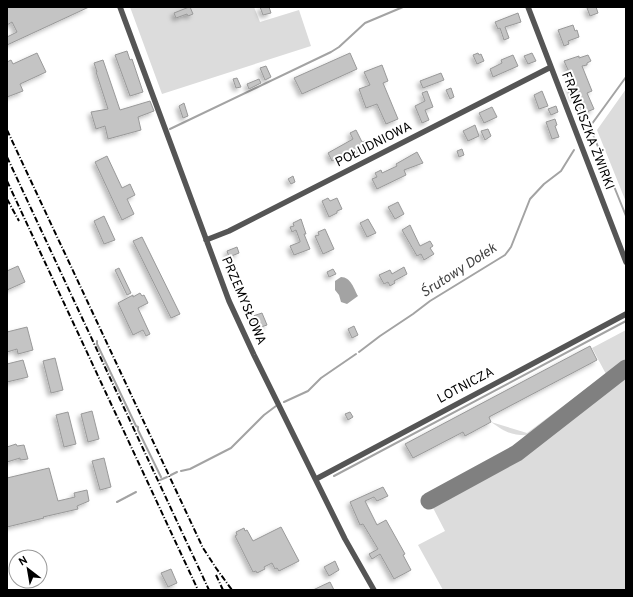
<svg xmlns="http://www.w3.org/2000/svg" width="633" height="597" font-family="Overpass,sans-serif">
	<style>
		.green { fill: #dcdcdc }
		.water { fill: #a3a3a3 }
		.lines { fill: none; stroke-linecap: round; stroke-linejoin: round }
		.stream { stroke: #a3a3a3; stroke-width: 2 }
		.taxiway { stroke: #808080; stroke-width: 17 }
		.building { fill: #c4c4c4; stroke: #999; filter: url(#shadow) }
		.minor { stroke: #555; stroke-width: 5.5 }
		.rail { stroke: #000; stroke-width: 2; stroke-dasharray: 6 2 1 2; stroke-linecap: butt }
		.labels { text-anchor: middle; dominant-baseline: central; stroke-width: 4; stroke-linejoin: round; paint-order: stroke }
		.street-label { font-size: 13px; fill: #000; stroke: #fff }
		.water-label { font-size: 14px; font-style: italic; fill: #444; stroke: #fff }
	</style>
	<defs>
		<filter id="shadow"><feDropShadow dx="-3" dy="3" stdDeviation="2" flood-color="#0004"/></filter>
	</defs>
	<rect width="100%" height="100%" fill="#fff"/>
	<path class="green" d="M130 7H254L260 22 299 10 311 46 162 94Z
		M626 89V202L597 130Z
		M626 330V360L534 435C513 436 508 434 491 422L527 433 606 374 592 348Z
		M626 372V590H443L418 545 445 531 431 504 518 456Z"/>
	<path class="water" d="M341 277C351 277 354 289 358 296L347 304 341 302 339 295 335 290V281Z"/>
	<g class="lines">
		<path class="stream" d="M590 127 626 216
			M170 129 331 52 339 47 365 23 403 7
			M586 132 626 77
			M97 341V344L136 426 138 427V430L161 477
			M359 352 380 336 413 314 430 301 505 255 511 247 530 199 544 184 561 171 574 150
			M284 402 308 391 321 378 356 354
			M181 471 190 469 231 448 264 415 276 406
			M171 475 177 472
			M334 476 626 321
			M160 480 167 477
			M117 502 136 492"/>
		<path class="taxiway" d="M429 501 517 453 626 368"/>
	</g>
	<path class="building" d="M7 7H89L7 45V37L17 32 12 22 7 25Z
		M189 7H190L193 14 188 16 187 14 176 18 174 13Z
		M260 7H269L271 13 263 15Z
		M591 7H596L598 13 590 16 587 8Z
		M518 13 521 22 505 27 509 38 504 40 500 28 498 29 495 22Z
		M573 25 575 31 577 30 579 37 568 41 569 44 564 46 558 30Z
		M127 51 130 60 132 59 143 92 130 96 115 55Z
		M37 53 46 72 20 84 23 91 7 97V62L11 60 13 64Z
		M350 53 357 69 302 94 294 78Z
		M478 53 479 55 481 54 484 61 477 64 473 55Z
		M532 53 536 61 528 64 524 56Z
		M513 55 518 66 493 77 490 69 502 63 501 60Z
		M588 55 591 61 587 63V65L582 66 592 91 587 93 594 109 584 113 579 96 574 98 569 85 574 83 564 61 579 56V58Z
		M103 60 120 110 150 101 154 111 138 117 141 130 108 139 105 126 96 129 91 112 108 109 96 72H97L94 63Z
		M382 65 388 81 383 83 398 119 386 124 377 104 366 108 359 89 370 85 364 72Z
		M266 66 271 77 265 80 260 68Z
		M441 73 444 80 423 88 420 81Z
		M237 78 241 87 236 88 233 79Z
		M259 79 261 83 249 89 247 84Z
		M451 88 454 97 450 99 446 90Z
		M427 91 433 107 425 110 429 120 422 123 415 106 425 101 422 93Z
		M542 91 548 106 539 109 534 95Z
		M184 103 188 116 183 118 179 106Z
		M556 106 558 112 551 115 548 109Z
		M492 107 497 117 484 123 479 113Z
		M555 119 557 125 555 126 559 137 552 139 546 122Z
		M475 125 479 136 468 141 463 131Z
		M488 129 491 136 485 140 481 131Z
		M356 130 362 142 365 141 366 144 365 149 358 154 354 150 332 161 328 153 353 139 350 133Z
		M462 149 464 155 459 157 457 151Z
		M417 152 423 163 404 170 406 175 377 189 372 179 377 177 375 173 381 170 382 173 397 166 396 164Z
		M107 156 122 188 130 184 135 195 127 199 134 214 122 220 95 162Z
		M293 176 295 182 291 184 288 179Z
		M328 198 330 201 337 198 342 209 337 211V213L329 217 322 201Z
		M398 202 404 214 395 219 388 207Z
		M104 216 115 240 104 244 94 221Z
		M301 219 306 234H304L310 249 294 255 290 246 300 242V241L296 230 292 232 290 227 294 226 293 223Z
		M368 219 376 233 367 237 360 223Z
		M410 225 420 246 430 241 433 246 430 248 434 254 424 260 421 254 417 256 402 230Z
		M325 229 334 249 323 254 315 236 319 235 318 232Z
		M142 237 180 314 171 318 133 241Z
		M237 247 239 253 229 257 227 251Z
		M18 266 25 282 7 290V271Z
		M404 267 407 274 394 281 395 283 390 286 388 282 384 284 379 275 390 270 392 274Z
		M119 268 131 293 127 295 115 270Z
		M333 269 336 274 329 277 327 272Z
		M140 293 142 296 144 295 148 303 138 308 150 334 146 336 143 330 133 335 118 303 133 295V297Z
		M262 313 267 325 258 328 253 316Z
		M354 326 358 335 352 338 348 329Z
		M27 327 33 350 18 354 17 349 7 352V332Z
		M590 346 597 360 489 417 491 422 465 436 463 432 413 458 405 444Z
		M55 358 63 390 51 393 43 361Z
		M23 360 28 377 7 382V364Z
		M92 411 99 439 88 442 81 414Z
		M68 412 76 444 64 447 56 415Z
		M350 412 353 417 348 420 345 414Z
		M16 444 17 446 24 445 28 459 20 460V458L7 462V447Z
		M104 458 111 487 100 490 92 461Z
		M49 468 58 501 75 497 74 493 87 490 89 501 77 506 78 509 43 517 44 518 7 527V478Z
		M383 487 388 496 377 501 374 497 365 501 377 525 386 520 405 554 403 555 411 570 394 579 380 554 372 559 369 554 378 549 363 524 360 525 350 502Z
		M281 527 299 561 279 571 277 568 275 569 272 563 264 567 265 569 257 573 256 571 253 572 235 536 237 535 236 532 244 528 245 531 247 530 253 541Z
		M335 561 339 570 329 576 324 567Z
		M171 569 177 583 168 587 161 573Z
		M330 582 334 590H313Z"/>
	<g class="lines">
		<path class="minor" d="M120 7 229 301 254 355 345 539 374 590
			M528 7 626 262
			M206 240 229 231 551 67
			M316 479 626 314"/>
		<path class="rail" d="M7 130 203 548 216 568 232 590
			M7 157 209 590
			M7 181 198 590
			M7 199 19 221
			M216 575 223 590"/>
	</g>
	<g class="labels">
		<g class="street-label">
			<text transform="translate(587 131) rotate(69)">FRANCISZKA ŻWIRKI</text>
			<text transform="translate(374 145) rotate(-27)">POŁUDNIOWA</text>
			<text transform="translate(243 301) rotate(67)">PRZEMYSŁOWA</text>
			<text transform="translate(466 386) rotate(-28)">LOTNICZA</text>
		</g>
		<g class="water-label">
			<text transform="translate(459 271) rotate(-33)">Śrutowy Dołek</text>
		</g>
	</g>
	<rect width="633" height="597" fill="none" stroke="#000000" stroke-width="16"/>
	<g transform="translate(28 569) rotate(329)"><circle r="19" fill="#ffffff" stroke="#999999"/>
	<path d="M0-3L7 15L0 10L-7 15Z" fill="#000000"/>
	<text y="-6" font-size="11" font-weight="bold" text-anchor="middle" fill="#000000">N</text>
	</g>
</svg>
